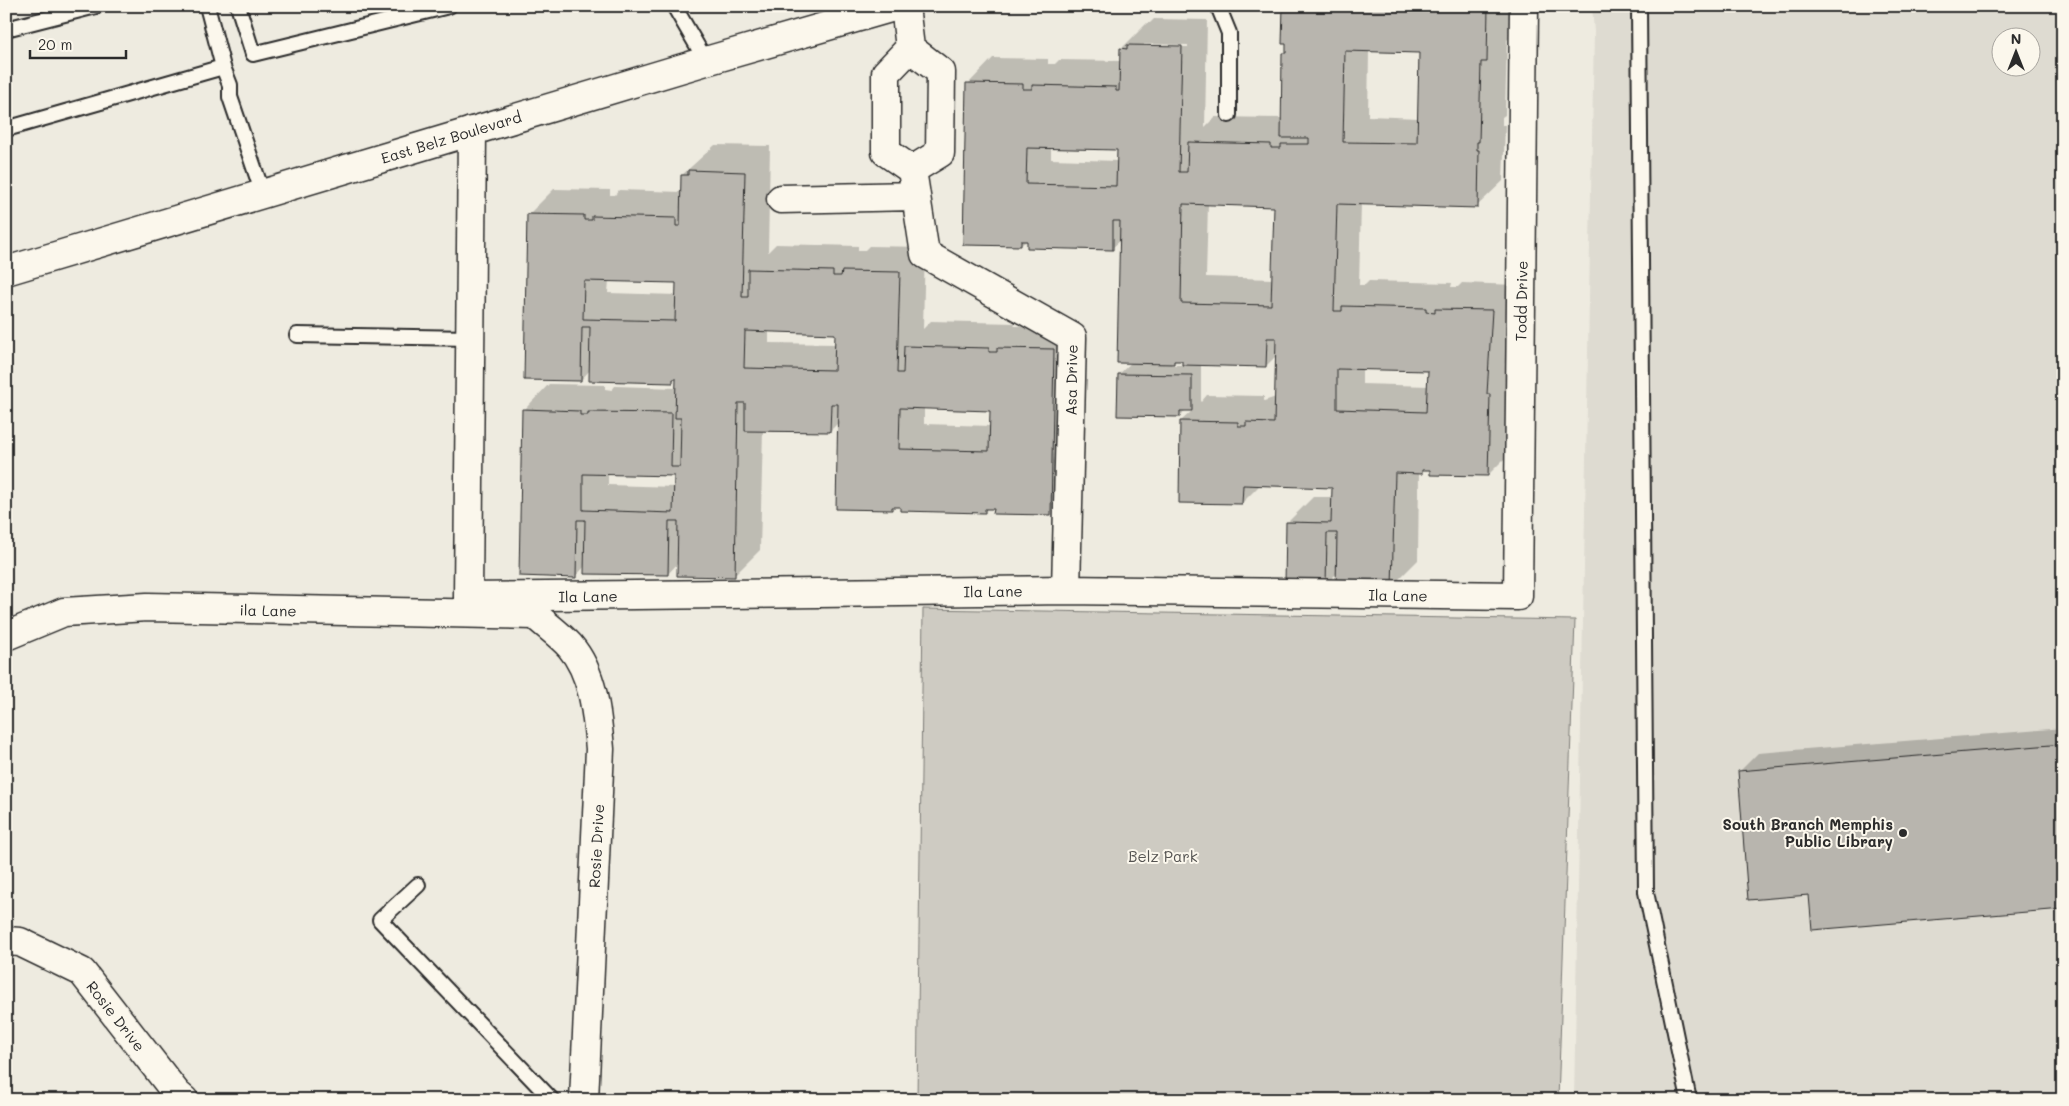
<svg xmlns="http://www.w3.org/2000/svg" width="2069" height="1106" font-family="Mali,sans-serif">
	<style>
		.built { fill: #dedbd1; fill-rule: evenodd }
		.green { fill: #cecbc2; stroke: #7c7b76 }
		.shadow { fill: #0003; fill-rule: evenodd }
		.building { fill: #b8b5ae; stroke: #2b2b2b; fill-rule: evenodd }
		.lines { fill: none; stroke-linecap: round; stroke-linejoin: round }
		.lane-casing { stroke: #2b2b2b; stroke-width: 18 }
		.street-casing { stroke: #2b2b2b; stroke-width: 31 }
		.secondary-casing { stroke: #2b2b2b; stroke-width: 31 }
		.lane { stroke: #fbf7ec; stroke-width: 14 }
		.street { stroke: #fbf7ec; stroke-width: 28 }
		.secondary { stroke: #fbf7ec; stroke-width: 28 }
		.poi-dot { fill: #2b2b2b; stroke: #fbf7ec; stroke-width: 2 }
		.labels { text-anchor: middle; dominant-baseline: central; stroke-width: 4; stroke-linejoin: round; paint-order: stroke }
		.street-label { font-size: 15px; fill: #2b2b2b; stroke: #fbf7ec }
		.poi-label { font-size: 15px; font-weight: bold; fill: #2b2b2b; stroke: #fbf7ec; text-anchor: end }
		.park-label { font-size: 15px; fill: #545351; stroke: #fbf7ec }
	</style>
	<rect width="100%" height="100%" fill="#eeebe0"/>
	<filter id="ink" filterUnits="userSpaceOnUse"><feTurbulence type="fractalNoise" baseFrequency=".02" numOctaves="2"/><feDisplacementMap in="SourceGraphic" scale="10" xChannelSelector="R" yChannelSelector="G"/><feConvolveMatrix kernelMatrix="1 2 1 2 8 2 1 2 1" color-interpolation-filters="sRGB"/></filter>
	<g filter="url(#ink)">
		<path class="built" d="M1592 6H2063V1100H1574L1594 32ZM2002 38H2032V68H2002Z"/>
		<path class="green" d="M923 609 1575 620 1558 1100H917Z"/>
		<path class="shadow" d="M1284 6H1513L1512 35 1507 40 1505 115 1502 117V125H1505L1503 181 1477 206 1361 203 1359 285H1365L1369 281 1452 283 1451 287H1458L1462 283 1517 285 1514 449 1488 475 1432 469H1425L1419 472 1418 560 1392 586 1338 572 1325 585 1287 523 1313 497H1333V486L1260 485 1242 503 1181 421 1193 410H1186L1180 416 1119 374 1132 362 1121 240 1112 248 1028 240 1021 245 968 84 993 58 1048 59V64H1055L1059 60 1121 61V49L1147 23H1150L1154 19 1207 20 1205 127 1215 117 1282 118 1284 54 1288 50ZM1144 44 1188 45V47L1144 46ZM1369 51 1421 52 1419 118 1368 116ZM1051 147 1119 149 1118 161 1051 159ZM1208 204 1275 205 1273 279 1206 277ZM1277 355 1276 397 1264 401V396L1207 395 1201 402V365L1266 366ZM1177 359H1183V365H1171ZM1362 368 1429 369V386L1362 384Z
			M715 145 770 146 768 252 776 244 858 246V250H865L869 246 925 247 923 329 931 321 1015 323 1014 326H1021L1024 323 1079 324 1076 488 1050 513 988 508 984 512 902 505H895L891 509 839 422 830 431 763 430 760 550 734 576 678 563 668 574 585 566 575 577 524 410 549 384 605 385V389L612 390 615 386 677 388V377L672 382 590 370 581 380 528 215 554 189 610 190V195H615L619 190 682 192V175ZM609 280 677 282V295L608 293ZM769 331 836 332V344L769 343ZM924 408 991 409V426L924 424ZM608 473 675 475V487L608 485Z
			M2063 728V908L1810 894 1739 772 1758 753Z"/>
		<path class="building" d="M1283 6H1488L1487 62H1481L1479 142H1477V150H1479L1478 208 1337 204 1334 311H1342V306L1426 308V312L1435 313V309L1492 310 1487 394H1490L1488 476 1430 475V470H1422V474L1395 473 1392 587 1336 586 1337 533H1327L1326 586 1285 585 1286 522 1331 523 1332 488 1243 485 1242 504 1179 503 1180 421 1238 422V426H1246V422L1274 423 1276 338H1267L1266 367 1182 365V361H1174V364L1117 363 1120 221H1113V250L1027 248V241H1021V246L963 245 966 83 1023 84V89H1032V85L1116 87V91H1119L1120 48 1127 49V45L1182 46 1179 172H1187L1188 142 1271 144V148H1281V144H1309V138H1281L1282 53H1286V44H1282ZM1345 51 1419 53 1417 143 1343 142ZM1027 148 1117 150 1116 186 1026 184ZM1183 204 1274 207 1271 305 1181 303ZM1337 369 1428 371 1426 412 1337 409Z
			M688 170 745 172 742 297H748V269L833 271V276H841L842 271 900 272 897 373H903L904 346 989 348V352H997V348L1054 349 1051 515 993 514 994 509H985V513L900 511V507H892V510L836 509 838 404H831L830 432 745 431V403H738L735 577 677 576 678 521H669L668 575 584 574 585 520H577L576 578 519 576 522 409 580 411V415H588V412L672 413 671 467H680L681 418H675L676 379H673V383L589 381 590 327H582L581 381 524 380 527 214 584 215V220H592V216L676 218V226H680L681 175H688ZM584 281 676 283 675 321 583 319ZM745 331 835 334 834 370 744 368ZM900 408 990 411 989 451 899 449ZM583 474 674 476 673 513 583 510Z
			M1118 374 1192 375V411H1180V417L1117 416Z
			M2063 744V909L1812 930 1809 895 1748 900 1738 771Z"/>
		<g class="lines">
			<g class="lane-casing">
				<path id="lane" d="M207 6 223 67
					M238 6 253 54 449 6
					M674 6 706 61
					M1218 6 1229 33V115
					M1639 6 1646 892 1689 1100
					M6 29 96 6
					M6 129 223 67 230 85V97L263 194
					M297 335 471 338
					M418 885 380 920 552 1100"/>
			</g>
			<g class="street-casing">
				<path id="street" d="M905 6 910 48 941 72 940 153 912 170
					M910 48 886 73V152L912 170
					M472 131 468 597 1066 590 1518 596 1524 6
					M912 170 925 254 1072 337 1066 590
					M781 199 914 196
					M6 636 64 612 147 607 535 615C546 625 560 635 570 646 594 674 597 715 600 749L584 1100
					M6 941 20 942 82 972 177 1094 184 1100"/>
			</g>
			<g class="secondary-casing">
				<path id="secondary" d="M6 271 706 61 897 6"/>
			</g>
			<use href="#lane" class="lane"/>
			<use href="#street" class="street"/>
			<use href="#secondary" class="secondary"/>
		</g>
	</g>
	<circle class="poi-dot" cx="1903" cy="833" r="5"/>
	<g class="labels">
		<g class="street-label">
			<text transform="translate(451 137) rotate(-17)">East Belz Boulevard</text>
			<text transform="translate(1521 301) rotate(-89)">Todd Drive</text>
			<text transform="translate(1071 380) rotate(-89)">Asa Drive</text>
			<text transform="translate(993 591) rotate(-1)">Ila Lane</text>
			<text transform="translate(1398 595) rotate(1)">Ila Lane</text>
			<text transform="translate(588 596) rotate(-1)">Ila Lane</text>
			<text transform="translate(268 610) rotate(1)">ila Lane</text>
			<text transform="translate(596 846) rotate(-87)">Rosie Drive</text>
			<text transform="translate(116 1016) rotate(52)">Rosie Drive</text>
		</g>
		<g class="poi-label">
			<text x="1893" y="824">South Branch Memphis<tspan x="1893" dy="17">Public Library</tspan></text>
		</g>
		<g class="park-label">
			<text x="1163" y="856">Belz Park</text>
		</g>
	</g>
	<rect width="2069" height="1106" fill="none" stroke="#fbf7ec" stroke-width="25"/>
	<rect x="12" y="12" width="2044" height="1081" fill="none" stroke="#2b2b2b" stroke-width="2" filter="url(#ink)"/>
	<g transform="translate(2016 52)"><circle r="24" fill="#fbf7ec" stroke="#a8a59f"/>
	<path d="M0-4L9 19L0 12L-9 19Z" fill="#2b2b2b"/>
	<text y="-8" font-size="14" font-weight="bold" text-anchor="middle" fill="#2b2b2b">N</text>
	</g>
	<path d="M30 50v8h96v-8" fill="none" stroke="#2b2b2b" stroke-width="2.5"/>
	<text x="38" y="50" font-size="15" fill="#2b2b2b" stroke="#fbf7ec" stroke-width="4" paint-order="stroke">20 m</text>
</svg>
